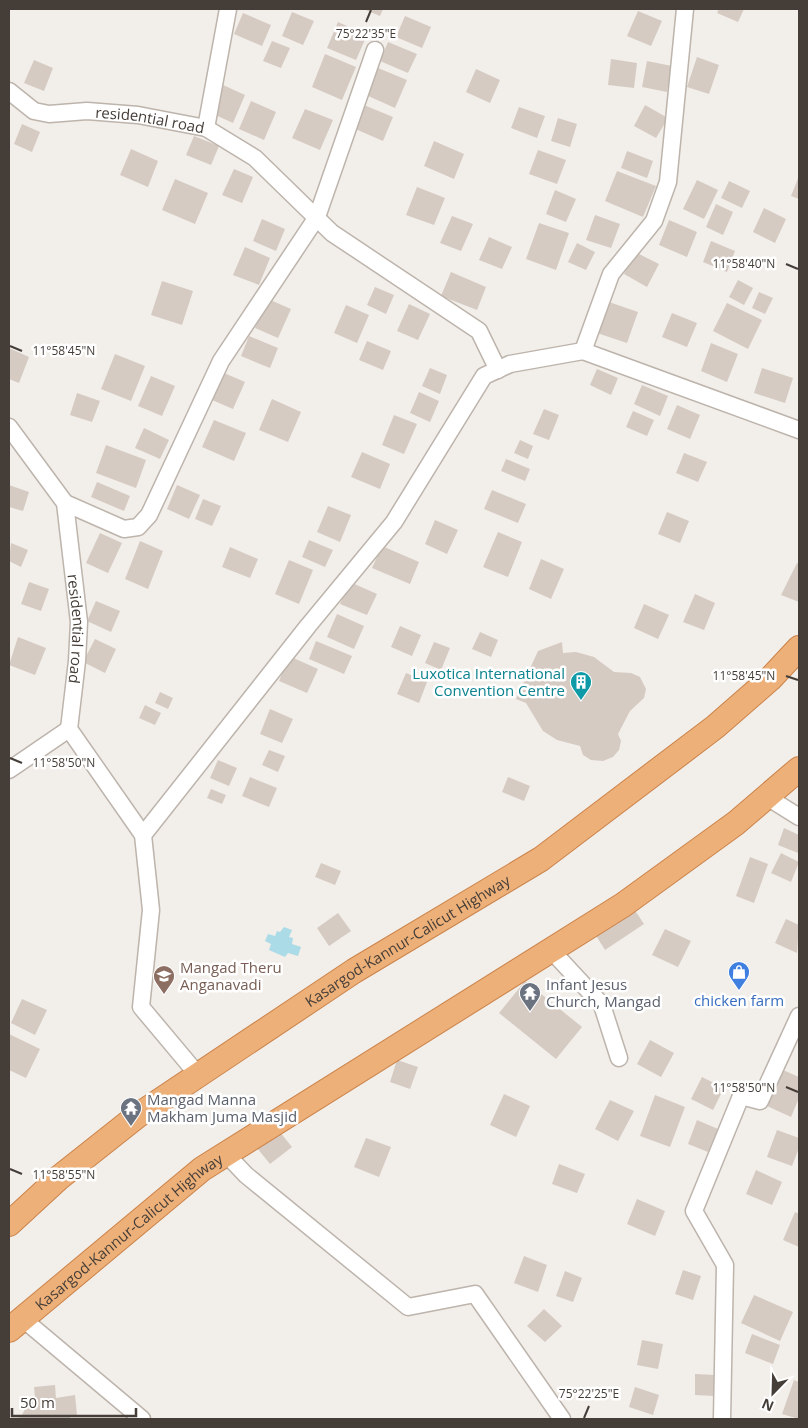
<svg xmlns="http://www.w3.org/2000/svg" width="808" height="1428" font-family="'Open Sans',sans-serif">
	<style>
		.water { fill: #acdbe8 }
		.building { fill: #d6cbc3 }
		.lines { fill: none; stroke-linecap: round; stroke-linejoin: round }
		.minor-casing { stroke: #bdb4ac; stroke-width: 19 }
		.highway-casing { stroke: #cb834a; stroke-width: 26 }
		.minor { stroke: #fff; stroke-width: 16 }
		.highway { stroke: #edb079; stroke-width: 24 }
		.ticks { fill: none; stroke: #453e38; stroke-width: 2 }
		.labels { text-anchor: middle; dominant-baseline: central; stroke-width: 5; stroke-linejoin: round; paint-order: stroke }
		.street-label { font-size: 15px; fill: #453e38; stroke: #fff }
		.culture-label { font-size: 15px; fill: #0d838f; stroke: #fff; text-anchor: end }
		.education-label { font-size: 15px; fill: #785e54; stroke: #fff; text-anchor: start }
		.worship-label { font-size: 15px; fill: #5b616d; stroke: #fff; text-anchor: start }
		.shop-label { font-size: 15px; fill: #366cbe; stroke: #fff }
		.ticks-label { font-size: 12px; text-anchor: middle; fill: #453e38; stroke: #fff; stroke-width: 5; stroke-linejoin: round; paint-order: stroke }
	</style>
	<rect width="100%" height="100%" fill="#f2eee9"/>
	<path class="water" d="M284 927 292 930 289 937 293 938 292 944 301 947 298 956 288 953 285 957 269 950 271 944 265 941 268 934 275 936 277 931 280 932Z"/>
	<path class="building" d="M363 9H383L380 16Z
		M719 9H744L738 22 717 13Z
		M638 11 662 21 651 46 627 36Z
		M292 12 314 21 303 45 282 36Z
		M243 13 271 25 262 46 234 34Z
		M405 16 431 27 422 48 396 37Z
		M338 22 367 35 356 60 327 48Z
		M272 41 290 48 281 68 263 61Z
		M388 42 417 54 408 73 380 61Z
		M325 54 356 67 342 100 312 87Z
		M697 57 719 65 709 94 687 87Z
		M611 59 637 63 634 88 608 85Z
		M34 60 53 68 44 91 24 83Z
		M647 61 672 66 667 92 642 87Z
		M378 68 407 80 395 108 366 95Z
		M476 69 500 80 490 103 466 92Z
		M223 85 245 95 233 123 211 113Z
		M251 101 276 112 264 140 239 129Z
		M364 105 393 117 383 141 353 128Z
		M645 105 668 118 656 138 634 126Z
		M519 107 545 116 537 138 511 128Z
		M305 109 333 120 320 150 292 138Z
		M558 118 577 124 570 147 551 141Z
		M22 124 40 132 32 152 14 144Z
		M194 136 219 146 211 165 186 155Z
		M434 141 464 154 454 179 424 166Z
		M131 149 158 161 148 187 120 175Z
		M538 150 566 160 557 184 529 174Z
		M627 151 653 161 647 178 621 168Z
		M234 169 253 177 242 203 222 195Z
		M617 171 656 186 643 217 605 201Z
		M799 176V199L791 196Z
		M175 179 208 193 195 224 162 210Z
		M697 180 718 190 704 219 683 209Z
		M729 181 750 191 742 208 721 198Z
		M417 187 445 198 434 225 406 215Z
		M555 190 576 199 566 222 546 214Z
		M716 204 733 212 723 235 706 227Z
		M764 208 786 219 775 243 753 232Z
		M595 215 620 224 611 248 586 240Z
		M452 216 473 224 461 251 440 243Z
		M262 219 285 229 276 251 253 241Z
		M669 220 697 232 687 257 659 245Z
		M539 223 569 233 556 270 526 259Z
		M489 237 512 247 502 269 479 260Z
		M711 241 735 251 727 272 703 262Z
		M577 243 595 252 586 270 568 262Z
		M245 247 270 258 259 285 233 275Z
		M635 252 659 264 647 287 624 274Z
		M451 272 486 287 477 310 441 296Z
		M738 280 753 288 744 305 729 297Z
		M162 281 193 291 182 325 151 315Z
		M375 287 394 295 386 314 367 305Z
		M759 292 773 298 765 314 752 308Z
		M268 299 291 309 278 338 255 328Z
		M609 302 638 312 627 343 597 333Z
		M727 303 762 320 748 349 713 331Z
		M409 304 430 314 418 340 397 331Z
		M346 305 369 315 357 343 334 333Z
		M672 313 697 323 687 347 662 337Z
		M249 336 278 348 270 368 241 356Z
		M367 341 391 351 383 370 359 360Z
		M711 343 738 354 727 382 701 371Z
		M9 348 29 357 19 383 9 379Z
		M115 354 145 366 131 401 101 389Z
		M430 368 447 375 440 394 422 386Z
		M762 368 793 378 785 403 754 393Z
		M597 369 618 378 611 395 590 385Z
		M224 373 245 382 233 409 212 400Z
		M151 376 175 386 162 416 138 406Z
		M642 385 668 396 660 416 634 404Z
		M419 392 439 401 430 422 410 413Z
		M77 393 100 401 92 422 70 415Z
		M272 399 301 412 288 442 259 430Z
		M677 405 700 415 690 439 667 429Z
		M544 409 559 415 549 440 533 434Z
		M633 411 654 420 647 436 626 427Z
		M394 415 417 424 404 454 382 445Z
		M214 420 246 433 234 461 202 447Z
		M144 428 169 440 160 459 135 448Z
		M520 440 533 446 528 459 514 453Z
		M106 445 146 460 136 488 96 473Z
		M362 452 390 464 380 489 351 477Z
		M684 453 707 462 698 482 676 473Z
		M506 459 530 469 525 481 501 471Z
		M97 482 130 496 124 511 91 497Z
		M9 485 29 492 23 511 9 507Z
		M177 485 200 495 189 519 167 509Z
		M492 490 526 504 518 523 484 509Z
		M203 499 221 506 212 526 195 519Z
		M328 506 351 515 340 542 317 532Z
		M667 512 689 521 680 543 658 534Z
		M435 520 458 530 447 554 425 544Z
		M498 532 522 542 508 577 483 567Z
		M100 533 122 543 108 573 86 563Z
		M309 540 333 550 325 567 302 557Z
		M140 541 163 551 148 589 125 579Z
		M11 543 28 550 21 567 9 561Z
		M382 546 419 562 410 584 372 568Z
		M230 547 258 559 250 578 222 567Z
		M541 559 564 569 551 599 529 589Z
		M289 560 313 570 299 604 275 594Z
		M797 563 799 564V602L781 595Z
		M29 582 49 589 41 611 21 604Z
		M350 582 377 594 367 615 340 604Z
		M695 594 715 603 704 630 683 622Z
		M96 601 120 611 111 632 87 621Z
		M644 604 669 615 658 639 634 628Z
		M337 614 364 626 354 649 327 637Z
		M400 626 421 635 412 656 391 647Z
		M480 632 498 640 491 657 472 649Z
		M18 637 46 648 35 675 9 665Z
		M95 639 116 649 105 673 83 662Z
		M316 641 352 656 344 674 309 659Z
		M434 642 450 648 441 670 425 663Z
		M562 642 563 653 576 652 594 657 614 672 631 673 640 677 646 689 644 698 630 711 618 734 621 741 619 750 613 757 603 761 591 760 583 755 580 746 557 740 543 731 526 703 516 699 538 651Z
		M289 656 318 669 307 693 279 681Z
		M406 673 427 682 419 703 397 694Z
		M160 692 173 698 168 709 155 703Z
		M145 705 161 713 155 725 139 718Z
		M270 709 293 719 282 743 260 734Z
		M269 750 285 756 278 772 262 765Z
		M218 760 237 768 229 786 210 778Z
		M250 777 277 788 269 807 242 796Z
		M508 777 530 786 524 801 502 792Z
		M211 789 226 795 222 804 207 798Z
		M784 828 799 835 798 853 778 845Z
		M781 853 799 862 791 882 771 873Z
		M750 857 768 864 754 903 736 896Z
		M321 863 341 871 335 885 315 877Z
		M634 909 644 924 605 950 595 934Z
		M338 913 351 931 329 946 317 928Z
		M786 919 799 925 797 953 775 943Z
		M665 929 691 941 678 967 652 955Z
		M525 981 582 1027 556 1059 499 1013Z
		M22 999 47 1010 35 1035 11 1023Z
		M9 1034 40 1049 26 1078 9 1070Z
		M650 1040 674 1053 661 1077 637 1064Z
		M397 1060 418 1067 410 1089 390 1082Z
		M783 1070 799 1077V1098L791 1117 767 1106Z
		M702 1077 724 1088 713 1110 691 1099Z
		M504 1094 530 1106 516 1137 490 1125Z
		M655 1095 685 1107 670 1147 640 1136Z
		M610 1100 634 1111 618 1141 595 1129Z
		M697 1120 718 1129 708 1152 688 1144Z
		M275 1126 292 1147 270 1164 253 1143Z
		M777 1130 799 1138V1148L792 1166 767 1157Z
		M366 1138 391 1147 379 1177 354 1167Z
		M559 1164 585 1174 577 1193 552 1184Z
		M756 1170 782 1182 772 1205 746 1194Z
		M637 1199 665 1211 655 1236 627 1224Z
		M795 1212 799 1214V1247L783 1240Z
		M524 1256 547 1265 538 1292 514 1283Z
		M683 1270 701 1276 693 1300 675 1294Z
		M565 1271 582 1278 573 1302 556 1296Z
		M754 1295 793 1312 780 1341 741 1323Z
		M544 1309 562 1326 545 1342 527 1326Z
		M752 1334 780 1345 773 1364 745 1353Z
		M642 1340 663 1344 658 1369 637 1365Z
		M695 1374 715 1375V1396L695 1395Z
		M794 1380 799 1382V1419L782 1414Z
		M55 1385 56 1398 75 1395 77 1415 70 1416V1419H13L21 1417 26 1407 35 1398 34 1387Z
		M635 1387 659 1395 653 1415 629 1407Z"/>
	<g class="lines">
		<g class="minor-casing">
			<g id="minor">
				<path d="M685 9 668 182 654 221 611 274 583 351 799 430"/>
				<path id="s1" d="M9 91 34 111 49 114 87 111 138 115 206 128 228 9"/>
				<path d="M206 128 255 158 332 233 479 331 498 370"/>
				<path id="s2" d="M9 427 65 503 79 622 77 661 69 729 143 835 151 910 141 1007 198 1075"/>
				<path d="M65 503 124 529 138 527 149 515 221 361 317 217 375 50"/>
				<path d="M9 770 69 729"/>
				<path d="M767 797 799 817"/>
				<path d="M143 835 308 626 394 522 484 376 510 364 583 351"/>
				<path d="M551 950 602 1005 619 1058"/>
				<path d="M226 1154 246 1175 408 1307 475 1294 562 1419"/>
				<path d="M23 1319 142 1419"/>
				<path d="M722 1419 725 1265 694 1211 741 1096 760 1101 799 1016"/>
			</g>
		</g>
		<g class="highway-casing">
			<g id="highway">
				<path id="s3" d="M9 1224 60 1177 137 1116 354 971 541 859 715 727 770 679 799 648"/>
				<path id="s4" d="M9 1330 202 1169 623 905 736 823 799 769"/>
			</g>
		</g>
		<use href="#minor" class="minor"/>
		<use href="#highway" class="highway"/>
	</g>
	<path class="ticks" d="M366 22 371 10M786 264 798 269M10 346 22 351M786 676 798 680M10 758 22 763M786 1087 798 1092M10 1169 22 1174M584 1418 589 1406"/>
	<defs>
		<g id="building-pin" transform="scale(1.125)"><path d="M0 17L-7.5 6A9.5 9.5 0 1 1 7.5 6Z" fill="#0f9aa8" stroke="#fff"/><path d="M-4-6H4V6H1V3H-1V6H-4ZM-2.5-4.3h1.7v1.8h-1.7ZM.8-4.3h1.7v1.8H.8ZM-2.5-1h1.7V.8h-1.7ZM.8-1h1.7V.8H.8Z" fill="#fff"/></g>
		<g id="shop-pin" transform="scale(1.125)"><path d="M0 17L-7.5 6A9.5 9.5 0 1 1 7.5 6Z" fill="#3f7fe0" stroke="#fff"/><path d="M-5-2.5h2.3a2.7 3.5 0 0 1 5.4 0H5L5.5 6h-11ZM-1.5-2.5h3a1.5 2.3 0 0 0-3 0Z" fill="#fff"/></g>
		<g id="school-pin" transform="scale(1.125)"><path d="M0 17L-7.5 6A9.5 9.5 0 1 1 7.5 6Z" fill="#8d6e63" stroke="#fff"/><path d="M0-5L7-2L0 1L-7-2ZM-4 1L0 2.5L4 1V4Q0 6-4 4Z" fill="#fff"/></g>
		<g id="temple-pin" transform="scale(1.125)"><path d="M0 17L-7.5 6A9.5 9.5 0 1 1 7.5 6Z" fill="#6b7280" stroke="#fff"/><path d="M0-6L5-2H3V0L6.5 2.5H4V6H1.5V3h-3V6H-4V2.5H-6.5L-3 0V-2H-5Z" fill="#fff"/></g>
	</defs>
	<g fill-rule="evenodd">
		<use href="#building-pin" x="581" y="682"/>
		<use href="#shop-pin" x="739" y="972"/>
		<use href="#school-pin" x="164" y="976"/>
		<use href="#temple-pin" x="530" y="993"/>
		<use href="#temple-pin" x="131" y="1108"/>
	</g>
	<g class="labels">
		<g class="street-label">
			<text stroke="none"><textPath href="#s1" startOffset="149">residential road</textPath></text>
			<text stroke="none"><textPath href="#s2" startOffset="221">residential road</textPath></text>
			<text stroke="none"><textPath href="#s3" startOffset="490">Kasargod-Kannur-Calicut Highway</textPath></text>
			<text stroke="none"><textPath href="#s4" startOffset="155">Kasargod-Kannur-Calicut Highway</textPath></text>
		</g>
		<g class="culture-label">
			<text x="565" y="673">Luxotica International<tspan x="565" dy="17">Convention Centre</tspan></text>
		</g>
		<g class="education-label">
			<text x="180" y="967">Mangad Theru<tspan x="180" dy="17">Anganavadi</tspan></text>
		</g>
		<g class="worship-label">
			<text x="546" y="984">Infant Jesus<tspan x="546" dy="17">Church, Mangad</tspan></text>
			<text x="147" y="1099">Mangad Manna<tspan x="147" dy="17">Makham Juma Masjid</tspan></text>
		</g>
		<g class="shop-label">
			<text x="739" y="1000">chicken farm</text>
		</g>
	</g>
	<g class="ticks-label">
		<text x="366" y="38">75°22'35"E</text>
		<text x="744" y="268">11°58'40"N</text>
		<text x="64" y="355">11°58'45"N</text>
		<text x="744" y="680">11°58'45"N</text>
		<text x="64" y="767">11°58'50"N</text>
		<text x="744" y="1092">11°58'50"N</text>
		<text x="64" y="1179">11°58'55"N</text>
		<text x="589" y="1398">75°22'25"E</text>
	</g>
	<rect width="808" height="1428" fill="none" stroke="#453e38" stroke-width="20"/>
	<g transform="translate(773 1393) rotate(203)" stroke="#ffffff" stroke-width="4" paint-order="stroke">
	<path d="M0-4L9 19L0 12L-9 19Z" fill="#453e38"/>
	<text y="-8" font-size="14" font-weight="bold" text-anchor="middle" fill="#453e38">N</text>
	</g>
	<path d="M12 1408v8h124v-8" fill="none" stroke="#453e38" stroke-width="2.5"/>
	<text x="20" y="1408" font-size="15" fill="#453e38" stroke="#ffffff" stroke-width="4" paint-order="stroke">50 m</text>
</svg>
